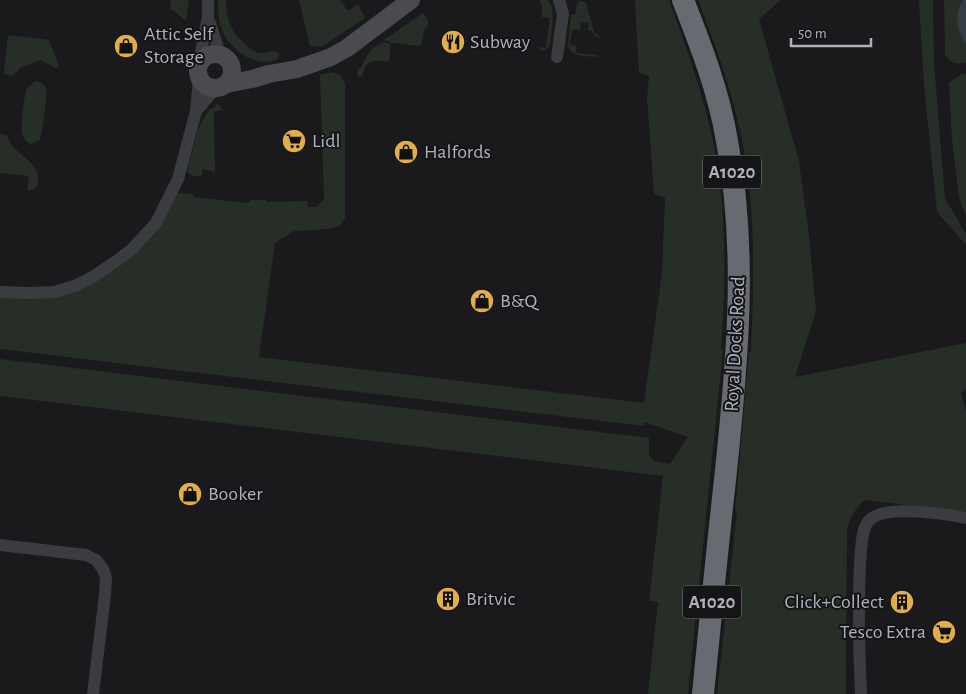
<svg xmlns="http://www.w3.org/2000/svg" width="966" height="694" font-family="'Alegreya Sans',sans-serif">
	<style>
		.green { fill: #262e27 }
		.water { fill: #343d44 }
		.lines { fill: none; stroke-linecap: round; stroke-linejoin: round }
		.street { stroke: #3b3c40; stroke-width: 12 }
		.secondary { stroke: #494b50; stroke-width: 18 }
		.highway { stroke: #676a71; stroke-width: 22 }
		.labels { text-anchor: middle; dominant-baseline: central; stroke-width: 4; stroke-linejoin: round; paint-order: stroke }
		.shield { fill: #151517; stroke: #7f8289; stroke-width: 1 }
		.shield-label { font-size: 19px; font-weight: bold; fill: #adb1ba }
		.poi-label { font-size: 20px; fill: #adb1ba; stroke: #151517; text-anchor: start }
		.street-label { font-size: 20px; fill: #adb1ba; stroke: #151517 }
	</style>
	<rect width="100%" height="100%" fill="#1a1a1c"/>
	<path class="green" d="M171 0H189L186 21 170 8Z
		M218 0H226C227 20 230 31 246 45 250 48 254 52 260 53 267 53 272 49 279 53V57L276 60C272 61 268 62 264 62 242 60 223 41 219 20 218 13 218 6 218 0Z
		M299 0H340L348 11 358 4 365 18 321 47 310 46Z
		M539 0H548L552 7 553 18 550 44 547 49 542 51 539 49 538 47 546 48 550 18 542 17V6Z
		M635 0H669C686 46 703 93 713 141 727 209 726 281 721 349L723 350 688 694H648L658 602 649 601 663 476 0 396V359L649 438V455L654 461 670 464 688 437 645 422 643 426 0 349V294L31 298 110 270 178 193 193 194V197L247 203 251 200H267V202L307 201 308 207H317L324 199 320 75 333 72 340 75 345 83V218L340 225 334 228 316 230 294 231 275 243 259 357 644 403 662 273 665 198 654 193 647 98 649 76 639 73Z
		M698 0H781L759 19 799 161 809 236 816 311 795 377 966 343V389L961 393 966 411V512L864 500C855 510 849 518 847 531L846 694H717L737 511H735L749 352H751C754 280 756 205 741 135 731 88 715 44 698 0Z
		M919 0H933L934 64 945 198 964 231 966 232V245L937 212 924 86Z
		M944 0H966V63C955 64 951 64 945 54Z
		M580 1H582L586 3 594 32 600 37 599 38 595 36 592 31 588 30 589 23 581 22 580 30 572 29 570 45 577 46 576 53 597 55V57C586 56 573 57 568 47L571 15H575L577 4Z
		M423 13 428 20V26L424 29 422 43 420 46 392 43 384 40Z
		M8 35 49 40 59 66 56 68 40 60 20 68 13 76 4 74Z
		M382 42 391 44 389 62C380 61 369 58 365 68 363 71 363 74 362 76L359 77 357 75 358 69 361 68C367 54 369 50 382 42Z
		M962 74H966V216L959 198 952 139 949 82Z
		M37 81C41 83 44 84 46 88 48 95 42 132 40 140L31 144C26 142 23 138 22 132 21 126 24 98 26 91 28 86 32 83 37 81Z
		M218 103 222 110 214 112 215 172 203 169 201 177 190 175 187 170 198 129 210 108 212 109Z
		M0 134 7 135C8 139 10 142 12 146 22 157 44 167 37 185 35 190 32 190 27 190L29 176 0 173Z"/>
	<path class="water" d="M963 0H966V44C956 30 954 15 963 0Z"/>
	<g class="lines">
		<path class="street" d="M209 20 220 54
			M557 57 563 14 559 0
			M199 62 208 17V0
			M196 111 216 88
			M0 292 28 293 55 292 77 285 94 276 115 262 131 250 156 223 178 179 196 111 199 79
			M0 545 86 555 96 560 103 569 106 578 105 595 93 694
			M861 694C859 651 858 608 860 564 861 554 861 532 867 523 868 521 870 520 872 518 889 505 946 514 966 518"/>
		<path class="secondary" d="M198 71a17 17 0 1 1 34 0a17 17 0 1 1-34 0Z
			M226 84 252 79 269 74 297 69 331 57 347 48 411 0"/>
		<path class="highway" d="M683 0C701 46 719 92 727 141 748 253 737 367 725 480 717 551 710 623 703 694"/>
	</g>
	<defs>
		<g id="restaurant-disc" transform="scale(1.25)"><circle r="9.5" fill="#e2ad4b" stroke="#151517"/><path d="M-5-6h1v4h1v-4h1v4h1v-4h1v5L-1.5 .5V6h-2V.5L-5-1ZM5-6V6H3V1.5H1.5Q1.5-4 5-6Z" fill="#111"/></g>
		<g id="shop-disc" transform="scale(1.25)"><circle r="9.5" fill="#e2ad4b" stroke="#151517"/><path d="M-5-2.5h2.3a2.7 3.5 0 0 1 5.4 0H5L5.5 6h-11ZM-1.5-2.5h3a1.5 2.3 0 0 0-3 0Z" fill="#111"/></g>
		<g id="supermarket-disc" transform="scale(1.25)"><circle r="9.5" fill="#e2ad4b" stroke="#151517"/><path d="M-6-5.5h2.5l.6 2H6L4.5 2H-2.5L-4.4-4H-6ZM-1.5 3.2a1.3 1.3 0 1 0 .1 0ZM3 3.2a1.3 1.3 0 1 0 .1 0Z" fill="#111"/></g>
		<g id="building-disc" transform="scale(1.25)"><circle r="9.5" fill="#e2ad4b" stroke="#151517"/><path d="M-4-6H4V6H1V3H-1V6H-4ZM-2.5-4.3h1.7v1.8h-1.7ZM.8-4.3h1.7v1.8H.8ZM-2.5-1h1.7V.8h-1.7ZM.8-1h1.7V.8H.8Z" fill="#111"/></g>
	</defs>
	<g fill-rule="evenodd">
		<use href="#restaurant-disc" x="453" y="42"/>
		<use href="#shop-disc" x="126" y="46"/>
		<use href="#supermarket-disc" x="294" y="141"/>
		<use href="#shop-disc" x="406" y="152"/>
		<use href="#shop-disc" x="482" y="301"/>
		<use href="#shop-disc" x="190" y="494"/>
		<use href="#building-disc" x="448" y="599"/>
		<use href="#building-disc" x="902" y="602"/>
		<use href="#supermarket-disc" x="944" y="632"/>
	</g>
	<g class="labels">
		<g class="shield">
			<rect x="703" y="155.5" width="58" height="33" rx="4"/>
			<rect x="683" y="585.5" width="58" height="33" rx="4"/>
		</g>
		<g class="shield-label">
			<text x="732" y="172">A1020</text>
			<text x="712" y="602">A1020</text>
		</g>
		<g class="poi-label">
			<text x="144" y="34">Attic Self<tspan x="144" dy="23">Storage</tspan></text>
			<text x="470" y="42">Subway</text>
			<text x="312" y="141">Lidl</text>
			<text x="424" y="152">Halfords</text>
			<text x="500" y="301">B&amp;Q</text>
			<text x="208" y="494">Booker</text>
			<text x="466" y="599">Britvic</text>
			<text x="884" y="602" text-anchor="end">Click+Collect</text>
			<text x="926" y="632" text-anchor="end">Tesco Extra</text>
		</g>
		<g class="street-label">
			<text transform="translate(735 344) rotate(-87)">Royal Docks Road</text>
		</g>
	</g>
	<path d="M791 38v8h80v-8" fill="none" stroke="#adb1ba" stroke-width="2.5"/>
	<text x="798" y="38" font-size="15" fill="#adb1ba" stroke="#151517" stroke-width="4" paint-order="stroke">50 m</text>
</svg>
